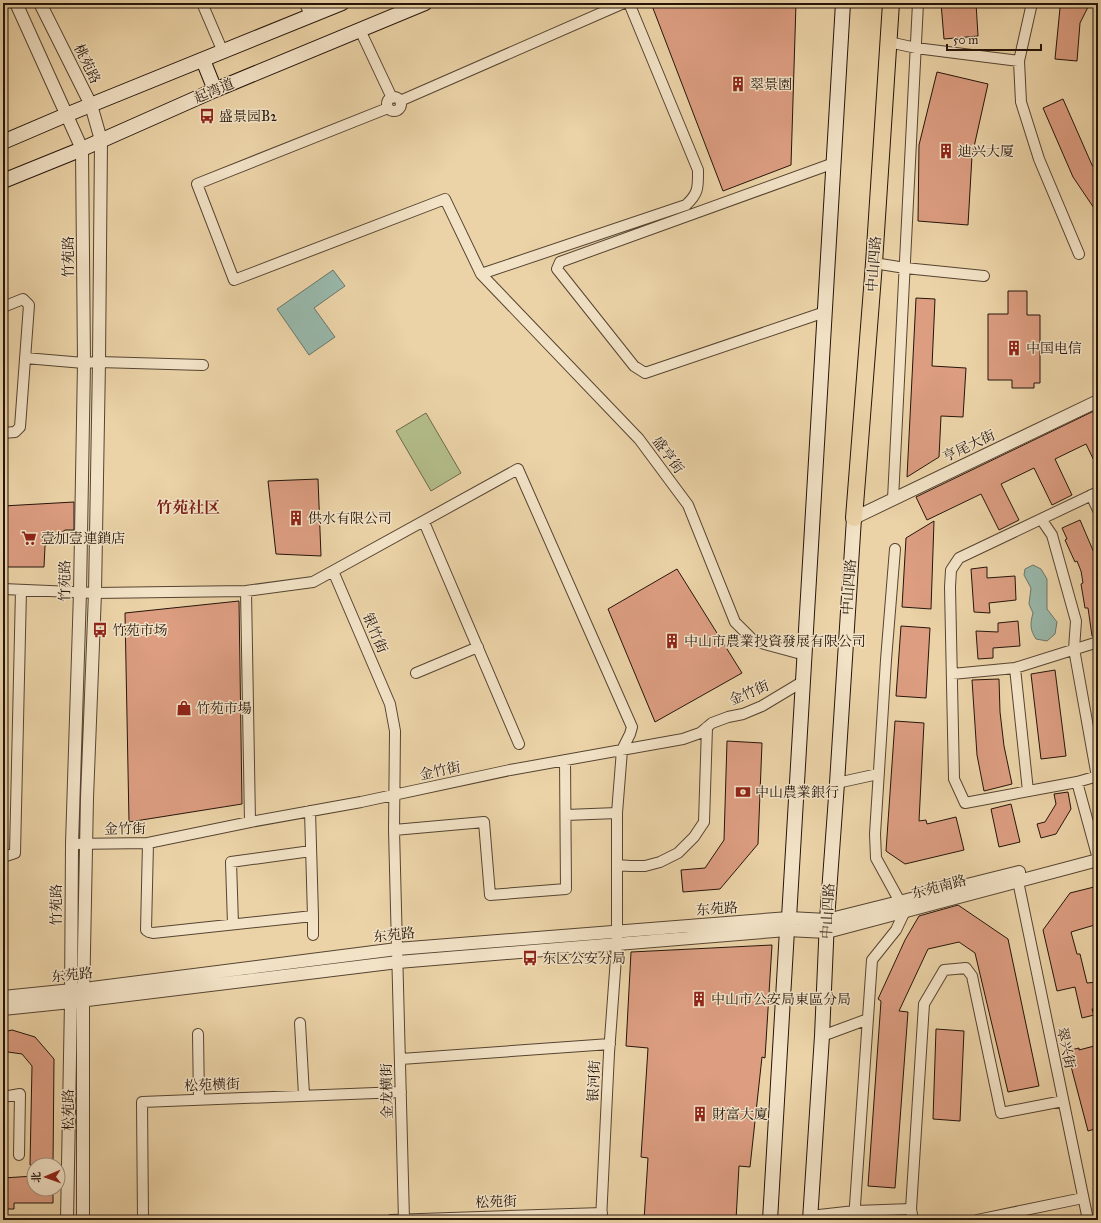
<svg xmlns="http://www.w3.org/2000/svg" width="1101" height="1223" font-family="'IM FELL Great Primer','Noto Serif SC',serif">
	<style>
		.green { fill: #b3bd8a; stroke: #6c694a }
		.water { fill: #98b7aa; stroke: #6a766a }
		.building { fill: #dc9d81; stroke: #25150a }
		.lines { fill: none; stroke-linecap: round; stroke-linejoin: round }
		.minor-casing { stroke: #564431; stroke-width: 12 }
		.tertiary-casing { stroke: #564431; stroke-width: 14 }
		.secondary-casing { stroke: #25150a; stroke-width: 16 }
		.primary-casing { stroke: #25150a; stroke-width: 18 }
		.minor { stroke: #f2e2c6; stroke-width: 10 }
		.tertiary { stroke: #f2e2c6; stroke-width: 12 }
		.secondary { stroke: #f2e2c6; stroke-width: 14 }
		.primary { stroke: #ebd3a7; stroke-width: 16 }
		.labels { text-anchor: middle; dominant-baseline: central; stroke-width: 3; stroke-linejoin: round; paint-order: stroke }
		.street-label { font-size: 14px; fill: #25150a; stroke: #f2e2c6 }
		.poi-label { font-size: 14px; fill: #25150a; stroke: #f2e2c6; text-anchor: start }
		.quarter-label { font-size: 16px; font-weight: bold; fill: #7a1f14; stroke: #f2e2c6 }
	</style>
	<rect width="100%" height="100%" fill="#ebd3a7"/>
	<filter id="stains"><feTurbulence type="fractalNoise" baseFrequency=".005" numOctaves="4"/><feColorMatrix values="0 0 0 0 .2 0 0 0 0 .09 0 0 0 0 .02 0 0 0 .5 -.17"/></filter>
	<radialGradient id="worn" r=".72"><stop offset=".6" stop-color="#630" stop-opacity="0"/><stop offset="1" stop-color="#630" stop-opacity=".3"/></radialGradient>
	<path class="green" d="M426 413 461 473 431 491 396 431Z"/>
	<path class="water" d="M333 270 345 286 314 308 335 337 309 355 277 309Z
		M1033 565 1041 569 1047 579V609L1057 622 1055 634 1047 641 1036 639C1030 630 1030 624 1033 613L1029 604 1031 588 1024 575 1025 569Z"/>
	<path class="building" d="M651 3H796L791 165 723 191Z
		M941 3H976L978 36 944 39Z
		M1062 3H1090L1080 23 1077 61 1055 59 1060 8Z
		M937 72 988 84 972 156 968 225 918 221 919 145Z
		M1063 99 1092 165 1098 174V214L1073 177 1043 108Z
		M1008 291H1027V315H1040V383H1034V388H1012V380H988V314H1008Z
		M916 298 935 299 932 366 966 368 963 417 941 416 939 457 907 477Z
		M1098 409V469L1086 444 1055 459 1072 495 1052 505 1034 468 1001 484 1019 520 999 530 981 494 927 520 916 497Z
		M318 479 321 556 276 554 268 481Z
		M74 502V530H65L45 546 44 567H3V506Z
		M1080 520 1098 562V636H1092L1088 608H1085L1081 584 1083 583 1081 571 1077 561 1075 562 1065 540 1067 539 1062 528Z
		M934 521 931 609 902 607 906 538Z
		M987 567V578L1015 576 1016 600 989 603 990 613 974 612 971 569Z
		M677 569 742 673 655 722 608 609Z
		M239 601 242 804 129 822 125 613Z
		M1018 621 1020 646 993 648V658L978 659 976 631 998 632V623Z
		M901 626 930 628 926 698 896 696Z
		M1055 670 1066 756 1041 759 1031 674Z
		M999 679 1000 712 1004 746 1012 784 984 791 977 755 972 680Z
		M895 721 924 723 919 821 926 820 927 824 956 817 964 850 905 864 886 851Z
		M727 741 762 743 758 844 720 889 683 892 681 870 705 868 724 840Z
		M1068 792 1071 809 1056 834 1041 838 1037 824 1045 822 1056 804 1054 794Z
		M1011 804 1020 842 999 847 991 809Z
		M1098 886V924L1071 932 1077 954H1080L1087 983 1098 982V1008L1092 1009 1094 1015 1082 1018 1075 987 1057 991 1043 930 1070 893Z
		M958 905 1008 939 1039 1086 1008 1092 975 953 959 942 928 949 899 1011 908 1012 895 1188 868 1186 881 1001 878 999 905 940 919 916Z
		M772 945 765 1058 762 1057 750 1167 739 1166 736 1220H644L648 1158 641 1157 648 1048 626 1046 631 952Z
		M936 1029 964 1031 960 1121 933 1119Z
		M12 1030 35 1037 54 1059 53 1165H30L32 1066 22 1054 8 1052 3 1053V1032Z
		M1098 1045V1128L1088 1131 1067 1051 1079 1048V1050Z
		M34 1176V1189H53V1203H14V1209H3V1178Z"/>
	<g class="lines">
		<g class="minor-casing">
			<path id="minor" d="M202 3 223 52
				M305 3 310 16
				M1032 3 1019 61 1021 102 1039 159 1079 254
				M360 30 392 98
				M889 42 916 48 1019 61
				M387 104a7 7 0 1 1 14 0a7 7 0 1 1-14 0Z
				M400 101 624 3
				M388 108 197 184 234 280 445 199 481 274 639 439 688 505 735 622 754 641 805 655
				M874 263 905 268 984 276
				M481 274 686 205C699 193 698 187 698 170L629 3
				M3 307 23 299 29 305 20 427 15 432 3 433
				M825 312 645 373 634 366 557 269 560 262 834 163
				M25 358 84 363 99 362 203 365
				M1098 492 959 558 951 570 950 587 954 779 965 803 1077 782 1098 776
				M1091 495 1098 510
				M893 499 918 3
				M1041 519 1052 535 1076 621 1074 649 1097 777
				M424 522 519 744
				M333 571 518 469 632 727 630 734 622 750 617 813V944L609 1053 601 1220
				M3 589 95 593 246 591 313 582 333 571 390 704 395 731 394 830 404 1220
				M246 591 250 822
				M1015 668 1028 791
				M416 673 478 647
				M952 674 1015 668 1098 642
				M1077 782 1098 859
				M837 783 878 774
				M310 811 313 916
				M566 815 617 813
				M394 830 484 822 490 895 566 889 565 760
				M148 843 146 930 149 932 153 933 313 916V935
				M72 844 148 843 250 822 361 802 510 770 683 739 700 733 712 723 728 717 743 714 762 706 802 682
				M3 857 15 853 21 590
				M617 865 630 866H645L660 862 678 853 694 837 704 822 707 727
				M1018 881 1088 1220
				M233 924 231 862 311 851
				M300 1023 304 1095
				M198 1034 199 1100
				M822 1036 868 1019
				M401 1059 610 1044
				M3 1097 20 1094 19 1155
				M911 1209 924 1004 944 970 966 968 972 976 1001 1113 1063 1101
				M810 1216 855 1211 911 1209 913 1220
				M143 1220 142 1102 401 1092
				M391 1220 602 1213
				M854 1220 872 960 896 930 905 911 876 858 875 834 886 660 895 549
				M977 1220 1083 1198"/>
		</g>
		<g class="tertiary-casing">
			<path id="tertiary" d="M16 3 82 149 84 363 80 592 72 844 71 1002 67 1220
				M40 3 91 105 101 140 99 362 95 593 87 798 83 1001V1220
				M854 518 1098 401
				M3 997 92 988 397 949 789 918 827 920 1019 872
				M3 1009 71 1002 398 962 787 930 827 932 1098 860"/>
		</g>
		<g class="secondary-casing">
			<path id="secondary" d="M203 60 215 90
				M3 142 66 115 342 3
				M3 181 82 149 215 90 425 3
				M770 1220 787 930 789 918 843 3
				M810 1220 822 1036 827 920 837 783 854 518"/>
		</g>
		<g class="primary-casing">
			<path id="primary" d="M854 518 874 263 891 3"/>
		</g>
		<use href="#minor" class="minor"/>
		<use href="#tertiary" class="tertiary"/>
		<use href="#secondary" class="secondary"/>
		<use href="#primary" class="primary"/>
	</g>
	<defs>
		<g id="building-bare" transform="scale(1.2)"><path d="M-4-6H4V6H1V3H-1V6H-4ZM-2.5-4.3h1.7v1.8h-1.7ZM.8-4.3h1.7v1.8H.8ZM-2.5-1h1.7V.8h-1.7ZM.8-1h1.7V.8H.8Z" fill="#8f2418" stroke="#f2e2c6" stroke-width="2.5" paint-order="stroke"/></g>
		<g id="bus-bare" transform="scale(1.2)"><path d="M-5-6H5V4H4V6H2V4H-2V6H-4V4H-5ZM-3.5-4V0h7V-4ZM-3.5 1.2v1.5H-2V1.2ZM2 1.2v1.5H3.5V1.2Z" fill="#8f2418" stroke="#f2e2c6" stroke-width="2.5" paint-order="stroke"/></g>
		<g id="supermarket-bare" transform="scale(1.2)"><path d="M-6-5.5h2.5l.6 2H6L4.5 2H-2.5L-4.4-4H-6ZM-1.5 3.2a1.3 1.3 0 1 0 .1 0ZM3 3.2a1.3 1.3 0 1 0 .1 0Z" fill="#8f2418" stroke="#f2e2c6" stroke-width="2.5" paint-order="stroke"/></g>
		<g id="shop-bare" transform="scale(1.2)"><path d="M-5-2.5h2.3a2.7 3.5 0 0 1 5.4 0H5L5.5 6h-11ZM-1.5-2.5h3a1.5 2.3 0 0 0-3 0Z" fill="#8f2418" stroke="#f2e2c6" stroke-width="2.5" paint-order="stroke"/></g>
		<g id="bank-bare" transform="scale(1.2)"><path d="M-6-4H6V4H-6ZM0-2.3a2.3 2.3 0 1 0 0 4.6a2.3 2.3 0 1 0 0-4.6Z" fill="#8f2418" stroke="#f2e2c6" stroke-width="2.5" paint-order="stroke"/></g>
	</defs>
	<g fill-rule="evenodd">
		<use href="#building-bare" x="738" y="84"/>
		<use href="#bus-bare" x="207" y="116"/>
		<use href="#building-bare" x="946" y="151"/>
		<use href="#building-bare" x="1014" y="348"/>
		<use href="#building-bare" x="296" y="518"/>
		<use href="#supermarket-bare" x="29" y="538"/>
		<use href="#bus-bare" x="100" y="630"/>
		<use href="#building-bare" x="672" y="641"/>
		<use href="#shop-bare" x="184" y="708"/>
		<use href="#bank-bare" x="743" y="792"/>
		<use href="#bus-bare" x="530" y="958"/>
		<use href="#building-bare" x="699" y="999"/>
		<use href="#building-bare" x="700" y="1114"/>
	</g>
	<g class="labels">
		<g class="street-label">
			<text transform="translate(87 64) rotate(64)">桃苑路</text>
			<text transform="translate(214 91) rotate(-23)">起湾道</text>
			<text transform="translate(68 257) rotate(-90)">竹苑路</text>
			<text transform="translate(874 264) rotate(-86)">中山四路</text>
			<text transform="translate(969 446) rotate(-25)">亨尾大街</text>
			<text transform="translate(668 455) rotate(54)">盛亨街</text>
			<text transform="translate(65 581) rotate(-89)">竹苑路</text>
			<text transform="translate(849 587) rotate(-86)">中山四路</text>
			<text transform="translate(375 633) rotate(67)">银竹街</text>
			<text transform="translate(749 693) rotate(-23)">金竹街</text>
			<text transform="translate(440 771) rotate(-12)">金竹街</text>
			<text transform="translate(125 829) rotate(-1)">金竹街</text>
			<text transform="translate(939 887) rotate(-15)">东苑南路</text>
			<text transform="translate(56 905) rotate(-90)">竹苑路</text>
			<text transform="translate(717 909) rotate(-4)">东苑路</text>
			<text transform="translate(828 911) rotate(-87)">中山四路</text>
			<text transform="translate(394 935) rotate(-6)">东苑路</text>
			<text transform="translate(72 975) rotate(-6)">东苑路</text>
			<text transform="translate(1066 1048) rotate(78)">翠兴街</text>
			<text transform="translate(594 1081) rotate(-87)">银河街</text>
			<text transform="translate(212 1085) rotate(-2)">松苑横街</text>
			<text transform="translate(387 1091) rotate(-91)">金龙横街</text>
			<text transform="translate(68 1110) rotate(-90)">松苑路</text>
			<text transform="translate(496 1202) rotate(-2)">松苑街</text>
		</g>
		<g class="poi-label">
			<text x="750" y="84">翠景園</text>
			<text x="219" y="116">盛景园B2</text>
			<text x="958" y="151">迪兴大厦</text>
			<text x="1026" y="348">中国电信</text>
			<text x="308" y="518">供水有限公司</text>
			<text x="41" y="538">壹加壹連鎖店</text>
			<text x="112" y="630">竹苑市场</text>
			<text x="684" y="641">中山市農業投資發展有限公司</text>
			<text x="196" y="708">竹苑市場</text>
			<text x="755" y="792">中山農業銀行</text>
			<text x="542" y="958">东区公安分局</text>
			<text x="711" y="999">中山市公安局東區分局</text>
			<text x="712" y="1114">財富大廈</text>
		</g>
		<g class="quarter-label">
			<text x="188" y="507">竹苑社区</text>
		</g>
	</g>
	<rect width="1101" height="1223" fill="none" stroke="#ebd3a7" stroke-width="16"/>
	<rect x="4" y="4" width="1093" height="1215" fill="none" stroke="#25150a" stroke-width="2"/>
	<rect x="8" y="8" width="1085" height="1207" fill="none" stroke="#25150a"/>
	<g transform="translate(46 1177) rotate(268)"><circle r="19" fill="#f2e2c6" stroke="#a0907b"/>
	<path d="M0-3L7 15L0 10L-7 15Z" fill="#8f2418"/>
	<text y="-6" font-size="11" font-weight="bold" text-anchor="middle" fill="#25150a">北</text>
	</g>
	<path d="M947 44v6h94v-6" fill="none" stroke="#25150a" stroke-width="2"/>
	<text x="953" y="44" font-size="12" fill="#25150a" stroke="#f2e2c6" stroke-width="3" paint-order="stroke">50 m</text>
	<rect width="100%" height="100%" filter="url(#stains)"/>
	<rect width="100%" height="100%" fill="url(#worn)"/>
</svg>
